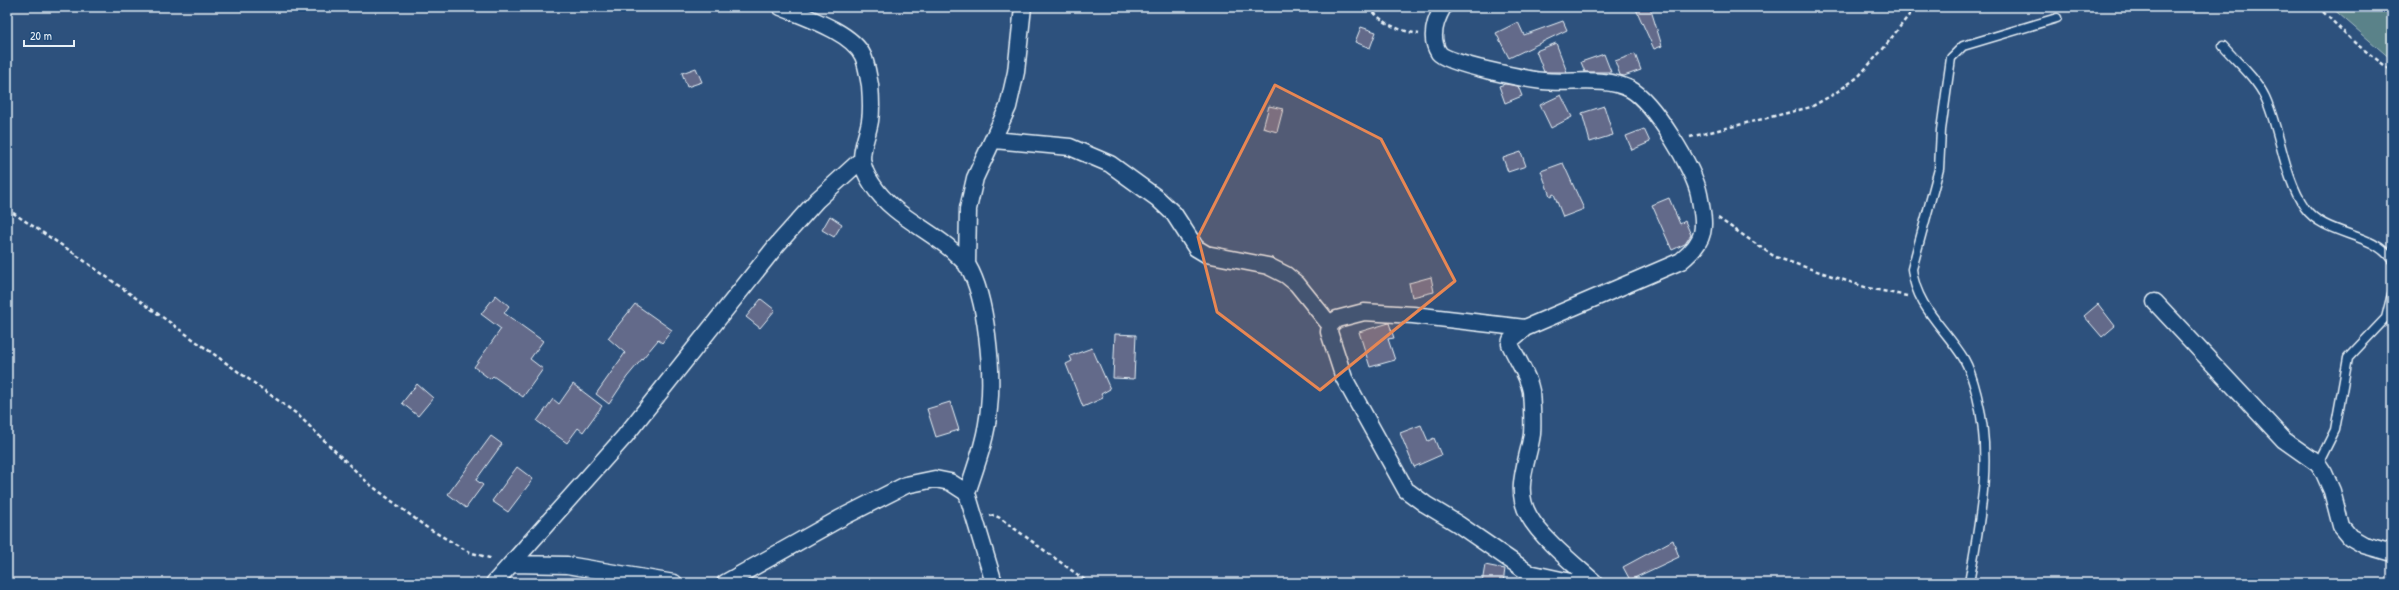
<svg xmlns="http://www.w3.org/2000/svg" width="2399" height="590" font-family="'Patrick Hand',sans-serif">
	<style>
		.green { fill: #5a8289; stroke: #a1bac0 }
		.building { fill: #646b8a; stroke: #e8f1f8 }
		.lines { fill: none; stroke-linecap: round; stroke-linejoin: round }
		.lane-casing { stroke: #e8f1f8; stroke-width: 11 }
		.street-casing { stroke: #e8f1f8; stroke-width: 19 }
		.path { stroke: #e8f1f8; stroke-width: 2.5; stroke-dasharray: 4 3; stroke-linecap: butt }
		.lane { stroke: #1f4a7a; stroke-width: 8 }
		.street { stroke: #1f4a7a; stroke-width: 16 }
		.marked { fill: #e88753; fill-opacity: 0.2; stroke: #e88753; stroke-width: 3; stroke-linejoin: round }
	</style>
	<rect width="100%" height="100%" fill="#2d517d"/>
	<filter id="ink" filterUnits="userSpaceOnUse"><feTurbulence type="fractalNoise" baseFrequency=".025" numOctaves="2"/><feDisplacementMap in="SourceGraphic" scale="8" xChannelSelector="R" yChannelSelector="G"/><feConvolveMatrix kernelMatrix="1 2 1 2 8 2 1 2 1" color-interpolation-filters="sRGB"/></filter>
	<g filter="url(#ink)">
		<path class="green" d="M2331 7H2392V60Z"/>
		<path class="building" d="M1635 7H1650L1662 46 1654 49Z
			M1563 21 1567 30 1509 58 1496 33 1518 22 1524 35Z
			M1361 27 1376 32 1370 48 1355 42Z
			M1556 43 1567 72H1544L1536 51Z
			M1604 54 1611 72H1585L1581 62Z
			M1635 54 1641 70 1624 76 1620 75 1615 61Z
			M696 68 702 82 687 87 682 73Z
			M1505 84 1518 86 1522 96 1505 103 1499 86Z
			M1561 95 1572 117 1551 128 1540 105Z
			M1269 106 1283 109 1277 132 1263 128Z
			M1604 106 1613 135 1590 142 1582 113Z
			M1644 129 1650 142 1632 150 1626 136Z
			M1521 152 1526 166 1508 172 1503 158Z
			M1563 163 1584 209 1563 217 1554 194 1550 196 1541 171Z
			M1669 198 1680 224 1685 221 1691 235 1685 244 1672 250 1652 205Z
			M830 216 842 224 834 237 822 230Z
			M1431 277 1434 292 1412 297 1409 283Z
			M496 295 509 306 504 313 543 341 530 359 543 369 523 397 493 376 490 379 474 367 501 329 481 314Z
			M761 299 775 310 760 328 746 317Z
			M635 304 672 330 662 343 658 340 627 377 609 404 596 394 625 353 608 338Z
			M2098 304 2115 326 2102 337 2084 316Z
			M1389 323 1394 338 1388 339 1395 360 1370 367 1359 332Z
			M1115 334 1136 335 1134 379 1113 378Z
			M1092 348 1110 389 1101 394 1103 398 1083 407 1066 364 1072 361 1070 356Z
			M417 384 433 398 418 416 402 403Z
			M573 384 602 406 583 432 578 428 567 443 537 421 553 399 559 404Z
			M950 402 959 430 936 437 927 409Z
			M1421 425 1428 441 1434 438 1441 455 1414 467 1400 433Z
			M491 436 502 444 476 480 483 485 466 508 448 494Z
			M517 467 533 479 508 512 492 501Z
			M1673 540 1679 557 1630 580 1623 567Z
			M1485 565 1505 569 1503 583H1482Z"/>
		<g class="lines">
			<g class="lane-casing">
				<path id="lane" d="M2223 46C2237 62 2256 78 2265 97 2281 132 2283 176 2305 208 2326 237 2372 231 2392 260
					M2318 464 2335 430 2348 358 2386 318 2392 294
					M1969 583C1980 520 1993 459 1977 396 1974 384 1971 371 1964 359 1945 328 1916 307 1912 269L1939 169 1941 130 1951 58 1963 46 2057 18"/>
			</g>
			<g class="street-casing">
				<path id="street" d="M781 7C805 17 852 32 863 56 867 65 868 76 870 85 871 97 872 109 870 121 865 148 854 157 872 184 892 215 927 228 953 251 958 256 964 261 968 266 987 298 993 372 989 408 987 437 976 466 967 493
					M1443 7C1435 21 1429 38 1439 53 1447 64 1527 79 1543 81 1571 84 1605 76 1630 89 1653 101 1694 169 1699 194 1705 227 1708 239 1681 261L1525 328 1511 340 1510 344C1517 360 1528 374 1531 391 1532 405 1533 420 1532 434 1528 462 1513 489 1529 516 1541 538 1575 565 1595 583
					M994 140 1070 147 1110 164 1157 198 1174 214 1196 248 1206 254 1268 266 1286 275 1297 284 1330 325
					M967 266 968 209 975 178 1008 107 1016 72 1023 7
					M2155 302 2284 440 2318 464 2324 473 2332 491 2341 526 2350 537 2364 545 2392 553
					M1525 328 1413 315 1364 312 1337 319 1330 325 1329 332 1344 378 1406 490 1425 504 1458 524 1529 573 1575 583
					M511 564 567 565 674 583
					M494 583 625 436 776 246 817 200 861 160
					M725 583 839 519 906 485 935 479 950 482 967 493 994 583"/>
			</g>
			<path class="path" d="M1369 7C1383 24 1397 30 1419 34
				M2318 7 2355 43 2392 71
				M1690 137 1811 107 1834 94 1858 77 1883 49 1915 7
				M7 209 72 252 297 414 368 483 426 527 469 552 493 559
				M1718 218 1775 257 1868 288 1907 296
				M990 516 994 515 1000 518 1089 583"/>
			<use href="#lane" class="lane"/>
			<use href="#street" class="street"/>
		</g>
	</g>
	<path class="marked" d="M1275 85 1381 139 1455 281 1320 390 1217 312 1198 237Z"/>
	<rect width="2399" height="590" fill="none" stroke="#1f4a7a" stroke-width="24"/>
	<rect x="12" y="12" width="2375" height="566" fill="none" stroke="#e8f1f8" stroke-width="1.5" filter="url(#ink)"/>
	<path d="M24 40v6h50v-6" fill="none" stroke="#e8f1f8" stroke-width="2"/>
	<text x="30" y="40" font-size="12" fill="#e8f1f8" stroke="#1f4a7a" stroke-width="3" paint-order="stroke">20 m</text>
</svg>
